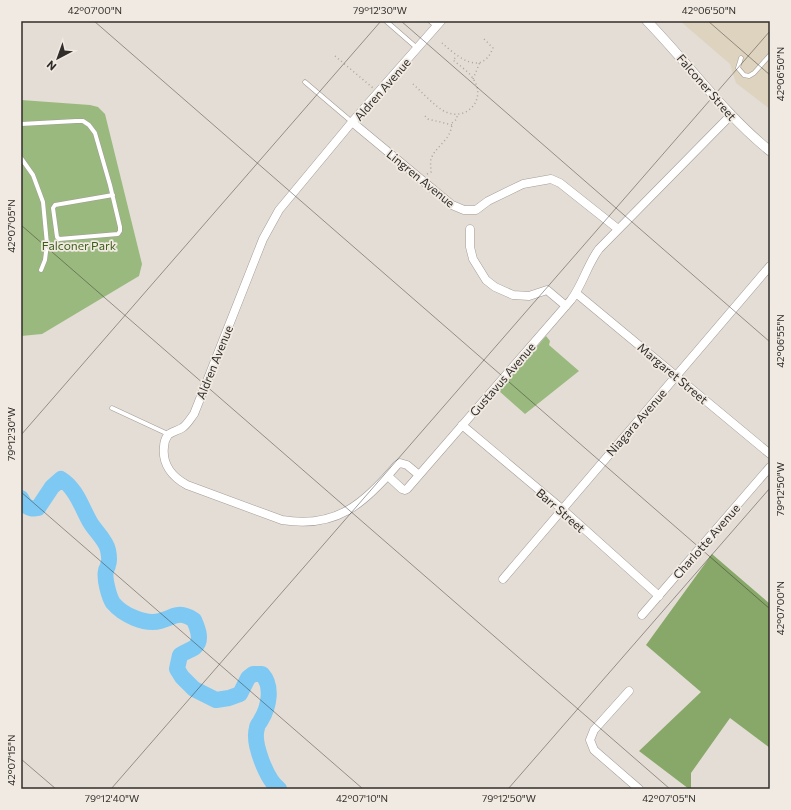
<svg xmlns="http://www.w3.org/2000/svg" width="791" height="810" font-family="Commissioner,sans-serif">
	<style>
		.commercial { fill: #ded3bf }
		.green { fill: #9ab97e }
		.forest { fill: #87a868 }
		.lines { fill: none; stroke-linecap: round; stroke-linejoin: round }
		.river { stroke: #7dc9f4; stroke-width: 16 }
		.service-casing { stroke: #a39c95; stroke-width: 5 }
		.minor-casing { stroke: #a39c95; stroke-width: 9 }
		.tertiary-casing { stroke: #a39c95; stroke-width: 10 }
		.path { stroke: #aba59f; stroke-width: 1.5; stroke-dasharray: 1 3; stroke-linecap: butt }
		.service { stroke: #fff; stroke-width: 4 }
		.minor { stroke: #fff; stroke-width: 8 }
		.tertiary { stroke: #fff; stroke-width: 9 }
		.ticks { fill: none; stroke: #302d2a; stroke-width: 1; stroke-opacity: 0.45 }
		.labels { text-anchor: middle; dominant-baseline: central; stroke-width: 3.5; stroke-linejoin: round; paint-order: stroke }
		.street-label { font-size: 12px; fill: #302d2a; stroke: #f1eae2 }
		.park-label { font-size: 12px; fill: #3c5b17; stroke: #f1eae2 }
		.neatline { fill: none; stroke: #302d2a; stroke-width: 1.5 }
		.ticks-label { font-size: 10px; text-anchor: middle; fill: #302d2a }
	</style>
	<rect width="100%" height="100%" fill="#e4ddd5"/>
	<path class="commercial" d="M680 21H770V109L736 83 730 64Z"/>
	<path class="green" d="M21 100 90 105 98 107 105 114 142 264 139 276 42 334 21 336Z
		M546 336 550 341 549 345 579 371 525 414 499 391Z"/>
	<path class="forest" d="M712 554 770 604V748L730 718 691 773V789H689L639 751 701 692 646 645Z"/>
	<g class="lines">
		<path class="river" d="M21 498C25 506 29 510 38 508L52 487 61 479C76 488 82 508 90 522 95 531 106 540 108 550 109 555 110 561 108 565 108 568 106 568 106 571 104 578 109 597 113 603 123 615 145 625 160 621 175 617 178 610 194 620 197 627 203 640 195 647 191 650 185 652 180 655L177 669 182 677 194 689 216 700 229 698 240 694 248 678 253 674H262C273 686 269 707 261 720 260 723 257 724 257 728 252 743 267 780 279 789"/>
		<g class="service-casing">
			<path id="service" d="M386 21 417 48
				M430 21 436 26
				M741 58 738 68 744 75 749 76 754 73 770 55
				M305 82 352 122
				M21 124 76 121H83L89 125 95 133 110 185 120 227V231L118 234 59 239 57 237 53 208 55 205 113 195
				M21 158 33 175 43 202 47 244 45 260 41 270
				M112 408 168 434"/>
		</g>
		<g class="minor-casing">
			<path id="minor" d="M352 122 452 205 464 210H476L488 201 523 184 551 179 560 183 618 229
				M470 229V247L473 259 486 280 495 287 513 295 529 296 547 290 566 306
				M576 293 770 454
				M462 425 562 509 659 596
				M419 475 407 465 400 463 397 465C364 504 336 529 282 520L187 485C172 477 162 464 164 447 164 442 165 439 168 435 172 431 177 431 182 428 187 425 190 419 194 414L263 239 279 210 352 122 441 21
				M388 476 402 489 405 490 407 489 571 300C583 284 587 265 599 249L731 115
				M503 579 770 266
				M642 615 770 467
				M629 691 594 730 590 740 594 750 639 789"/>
		</g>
		<g class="tertiary-casing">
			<path id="tertiary" d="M647 21C689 64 723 113 770 151"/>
		</g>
		<path class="path" d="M442 43C457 56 481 78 493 48L482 37
			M335 56 373 88
			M473 79 480 62
			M413 84C421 91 436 108 446 112 466 121 485 101 475 82 471 73 460 66 453 60L457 56
			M425 116 428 119 452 125
			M427 174 431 172C431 168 430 163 431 159 436 145 451 141 452 123L457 119V115"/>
		<use href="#service" class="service"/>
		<use href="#minor" class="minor"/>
		<use href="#tertiary" class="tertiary"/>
	</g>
	<path class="ticks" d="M94 21 770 609M401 21 770 342M708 21 770 75M21 225 670 789M21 435 381 21M21 492 363 789M21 759 56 789M111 789 770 31M508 789 770 488"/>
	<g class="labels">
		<g class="street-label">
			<text transform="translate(707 87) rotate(49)">Falconer Street</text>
			<text transform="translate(382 89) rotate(-49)">Aldren Avenue</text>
			<text transform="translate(421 178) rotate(39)">Lingren Avenue</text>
			<text transform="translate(214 362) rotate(-68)">Aldren Avenue</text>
			<text transform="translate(673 373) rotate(40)">Margaret Street</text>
			<text transform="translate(502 379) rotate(-49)">Gustavus Avenue</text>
			<text transform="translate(636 422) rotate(-49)">Niagara Avenue</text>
			<text transform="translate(561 510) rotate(41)">Barr Street</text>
			<text transform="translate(706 541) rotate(-49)">Charlotte Avenue</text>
		</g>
		<g class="park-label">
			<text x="79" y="245">Falconer Park</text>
		</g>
	</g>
	<rect width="791" height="810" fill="none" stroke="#f1eae2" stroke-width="44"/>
	<g transform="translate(58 58) rotate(221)" stroke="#f1eae2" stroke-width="3" paint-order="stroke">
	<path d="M0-3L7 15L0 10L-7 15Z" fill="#302d2a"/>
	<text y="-6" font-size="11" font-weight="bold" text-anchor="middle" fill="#302d2a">N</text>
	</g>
	<rect x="22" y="22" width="747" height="766" class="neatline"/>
	<g class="ticks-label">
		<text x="95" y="14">42°07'00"N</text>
		<text x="380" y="14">79°12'30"W</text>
		<text x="709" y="14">42°06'50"N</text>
		<text transform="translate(780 74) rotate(-90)" y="4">42°06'50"N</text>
		<text transform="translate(11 226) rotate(-90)" y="4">42°07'05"N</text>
		<text transform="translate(780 341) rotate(-90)" y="4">42°06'55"N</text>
		<text transform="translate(11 434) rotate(-90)" y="4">79°12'30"W</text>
		<text transform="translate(780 489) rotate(-90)" y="4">79°12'50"W</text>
		<text transform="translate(780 608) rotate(-90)" y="4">42°07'00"N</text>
		<text transform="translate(11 760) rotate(-90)" y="4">42°07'15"N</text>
		<text x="112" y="802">79°12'40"W</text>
		<text x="362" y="802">42°07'10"N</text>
		<text x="509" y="802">79°12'50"W</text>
		<text x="669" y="802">42°07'05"N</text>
	</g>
</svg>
